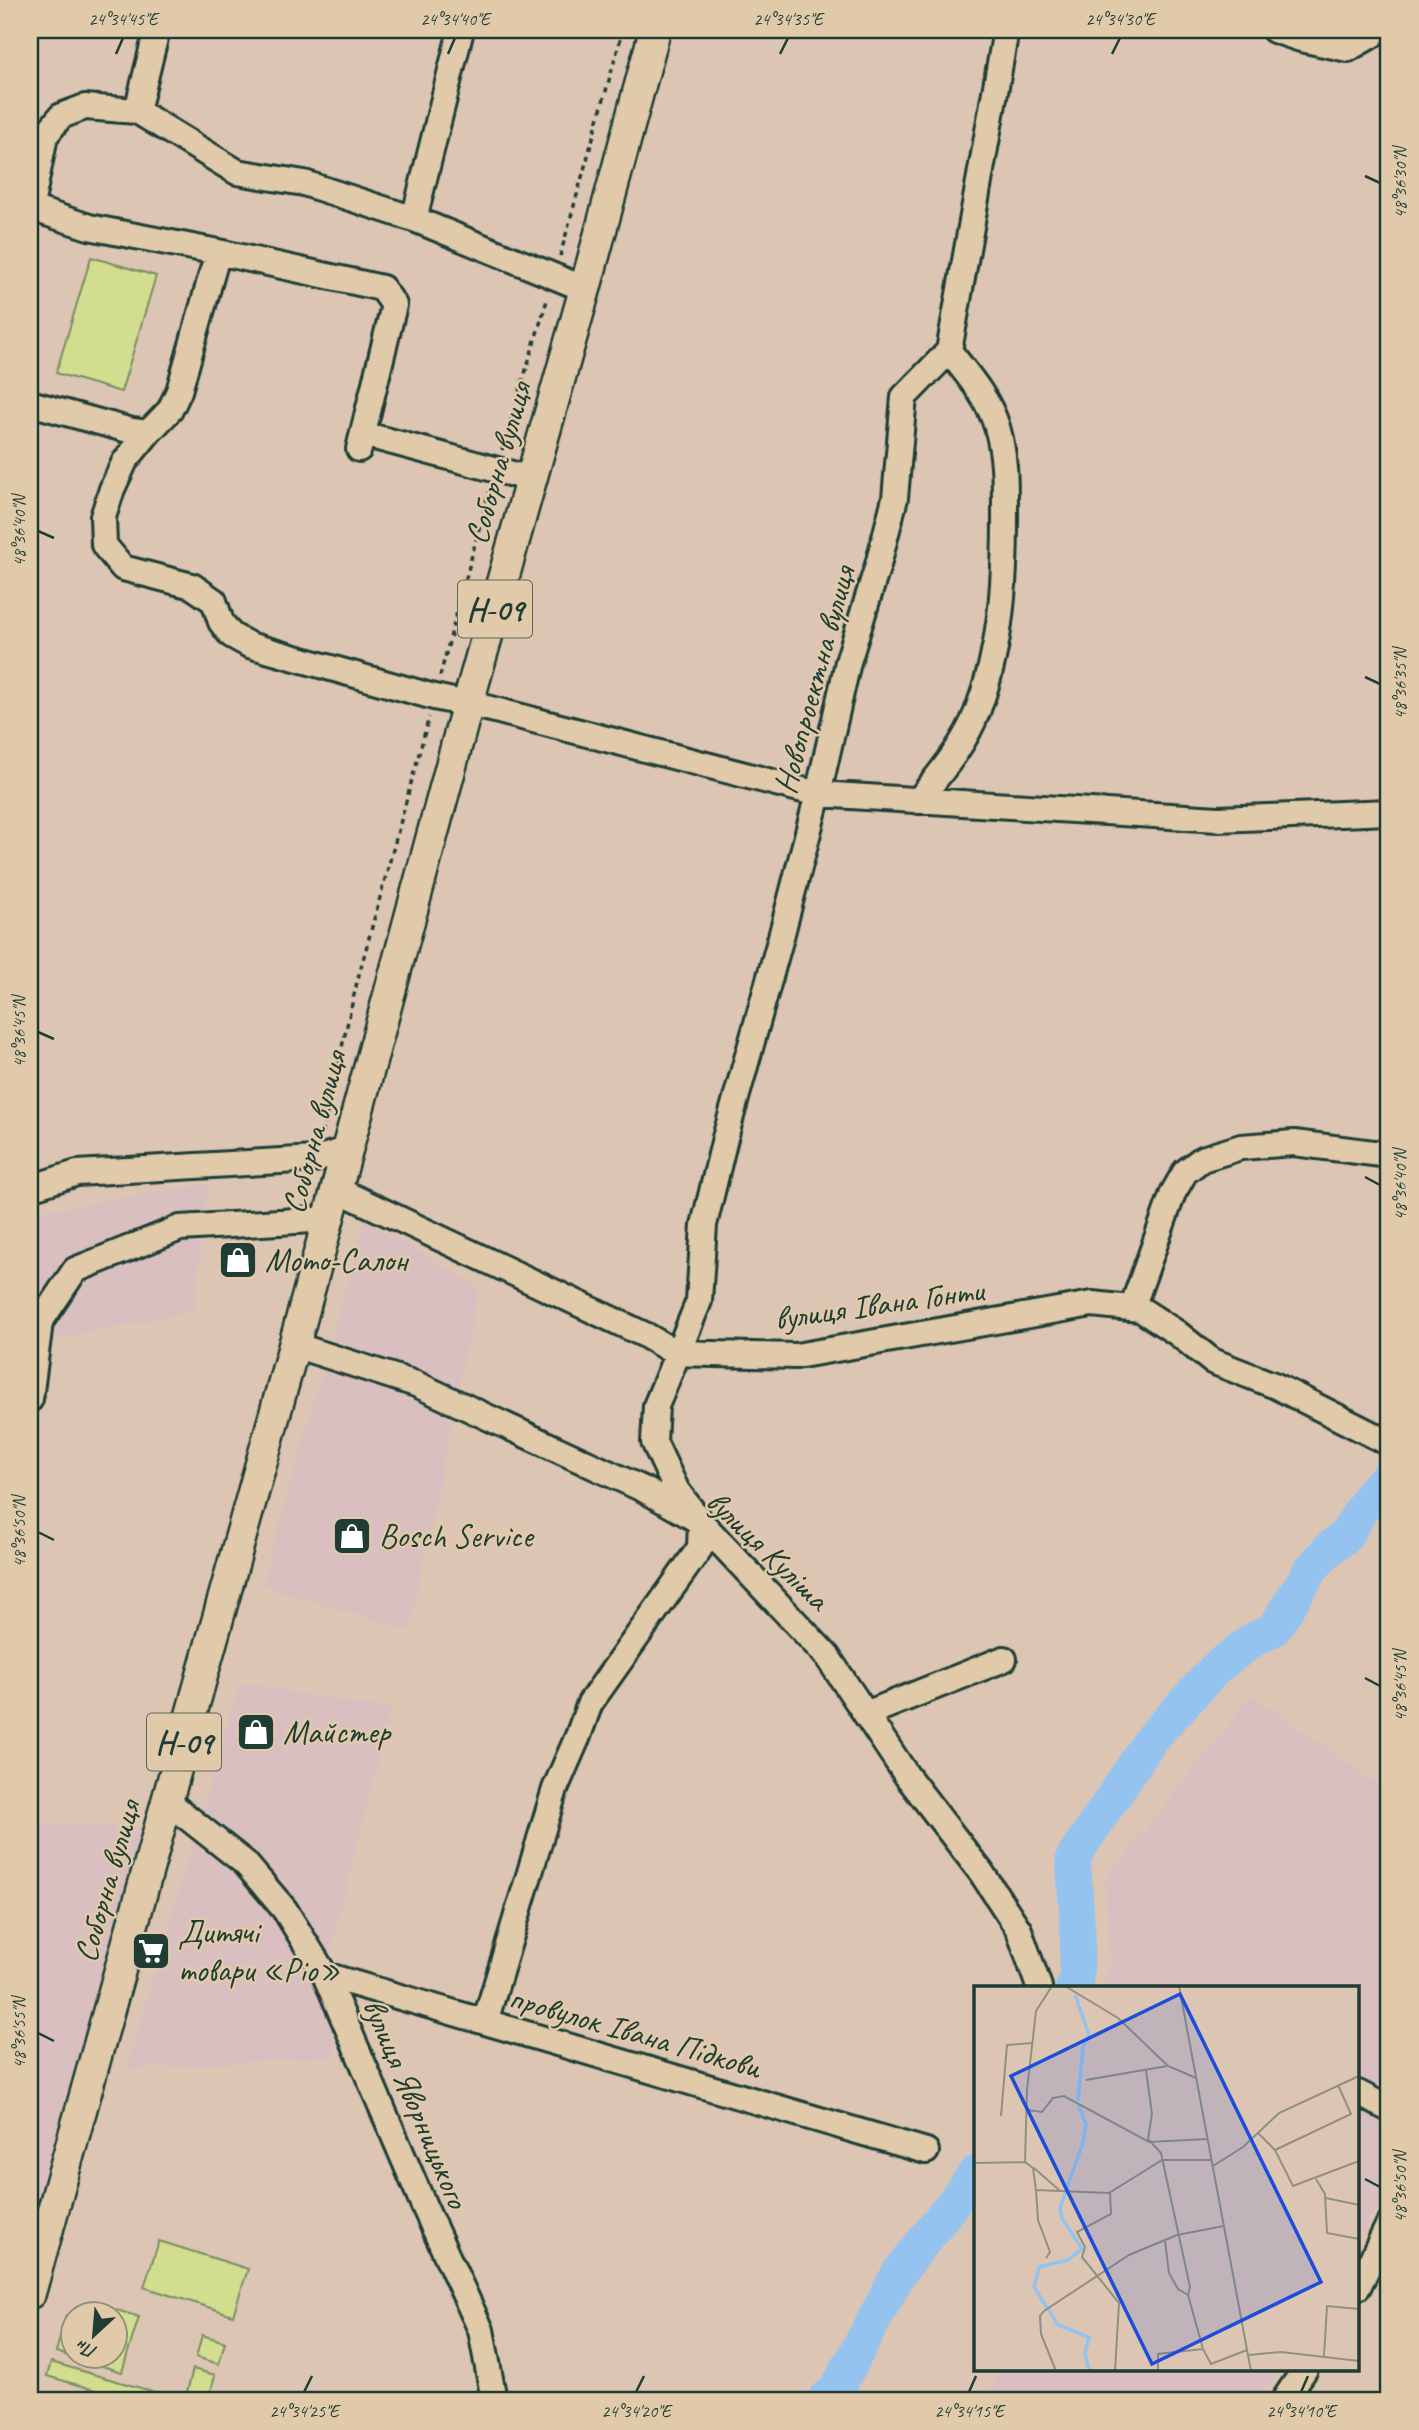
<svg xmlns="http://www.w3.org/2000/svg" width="1419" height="2430" font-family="Caveat,sans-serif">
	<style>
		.built { fill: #d9bfc0 }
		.green { fill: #d2dd90; stroke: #788d62; stroke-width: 2 }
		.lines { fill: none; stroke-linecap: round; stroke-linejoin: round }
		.river { stroke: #94c3ef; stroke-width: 35 }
		.minor-casing { stroke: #1f3d34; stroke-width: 30 }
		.major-casing { stroke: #1f3d34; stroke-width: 35 }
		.path { stroke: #1f3d34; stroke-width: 3.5; stroke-dasharray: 5 5; stroke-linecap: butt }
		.minor { stroke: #e1caaa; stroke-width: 24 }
		.major { stroke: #e1caaa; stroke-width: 30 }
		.ticks { fill: none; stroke: #1f3d34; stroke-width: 2.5 }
		.labels { text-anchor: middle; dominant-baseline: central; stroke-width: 5; stroke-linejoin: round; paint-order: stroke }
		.shield { fill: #e1caaa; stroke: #596757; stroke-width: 2 }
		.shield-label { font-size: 32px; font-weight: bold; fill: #1f3d34 }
		.street-label { font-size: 33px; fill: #1f3d34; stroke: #e1caaa }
		.poi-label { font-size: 33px; fill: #1f3d34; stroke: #e1caaa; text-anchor: start }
		.inset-river { fill: none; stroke: #94c3ef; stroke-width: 3.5 }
		.inset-road { fill: none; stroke: #918f81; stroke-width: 2 }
		.view { fill: #1d4ed8; fill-opacity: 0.15; stroke: #1d4ed8; stroke-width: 3.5 }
		.inset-edge { fill: none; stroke: #1f3d34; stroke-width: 3.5 }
		.neatline { fill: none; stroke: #1f3d34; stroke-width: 2.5 }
		.ticks-label { font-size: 18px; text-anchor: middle; fill: #1f3d34 }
	</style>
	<rect width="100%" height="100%" fill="#ddc5b4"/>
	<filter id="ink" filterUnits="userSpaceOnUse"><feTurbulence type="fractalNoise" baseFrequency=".0143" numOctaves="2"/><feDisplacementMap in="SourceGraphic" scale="14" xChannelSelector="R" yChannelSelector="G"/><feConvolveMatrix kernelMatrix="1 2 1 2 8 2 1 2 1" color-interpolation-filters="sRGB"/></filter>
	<g filter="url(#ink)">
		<path class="built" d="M208 1184 193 1311 44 1342 30 1374V1213Z
			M365 1220 479 1287 409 1631 262 1585Z
			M240 1682 390 1710 331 1949 335 2056 126 2070Z
			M1252 1695 1383 1788 1389 1799V2188L1358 2240V1987H1103L1110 1963 1105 1881Z
			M30 1823 142 1828 30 2224Z
			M1000 2369H1280L1261 2400H986Z"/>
		<path class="green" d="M91 257 156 276 121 392 56 373Z
			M159 2241 248 2269 233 2315 144 2287Z
			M94 2303 139 2317 122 2372 56 2352 66 2316 73 2315 74 2356H116V2314H74L83 2313Z
			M202 2335 225 2342 219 2364 196 2357Z
			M51 2362 182 2400H130L47 2376Z
			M193 2369 215 2375 209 2398 187 2392Z"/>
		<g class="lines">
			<path class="river" d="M1073 1987 1076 1980 1078 1934 1073 1858 1151 1739 1217 1667 1253 1640 1274 1629 1311 1569 1331 1547 1344 1538 1373 1491 1389 1476
				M824 2400 836 2391 899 2273 976 2173"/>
			<g class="minor-casing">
				<path id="minor" d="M1274 30 1301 39 1348 49 1372 35 1375 30
					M137 111 157 30
					M31 208 89 227 218 252
					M30 211 45 136 61 116 85 107 137 111 237 172 304 183 414 219 585 289
					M414 219 461 30
					M30 403 132 431 148 433 170 410 179 391 218 252 382 288 394 305 359 449
					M148 433 125 461 112 489 103 517 104 545 123 568 192 586 214 601 221 622 231 635 249 645 434 697 491 709 818 794 1218 819 1389 812
					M363 434 531 479
					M918 801C940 773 964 746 977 712 1001 650 1005 583 1005 518 1005 487 1006 457 997 427 989 399 967 374 949 351
					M30 1188 77 1173 315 1159 347 1150
					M338 1190 645 1335 676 1353 796 1356 1092 1304 1140 1309 1177 1333 1212 1361 1276 1386 1389 1443
					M1132 1308 1173 1193 1185 1172 1202 1159 1241 1147 1294 1143 1389 1155
					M294 1345 416 1384 645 1490 701 1522 827 1656 907 1776 981 1872 1019 1930 1039 1987
					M30 1399 40 1322 75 1270 180 1228 329 1219
					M866 1714 1004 1659
					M168 1802 245 1863 285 1910 325 1975 424 2206 481 2330 494 2400
					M325 1975 926 2151
					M485 2022 555 1789 578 1736 590 1703 700 1548 701 1522 677 1491 654 1442 656 1406 699 1301 704 1225 725 1138 781 937 818 794 848 662 878 565 895 498 904 397 949 351 1006 30
					M1358 2093 1389 2109
					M1358 2287 1389 2224
					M1284 2400 1305 2369"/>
			</g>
			<g class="major-casing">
				<path id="major" d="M30 2293 300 1324 468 703 585 289 655 30"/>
			</g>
			<path class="path" d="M560 256 623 30
				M502 450 548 297
				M440 676 489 491
				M322 1134 357 982 429 717"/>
			<use href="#minor" class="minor"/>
			<use href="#major" class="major"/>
		</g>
	</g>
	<path class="ticks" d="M116 54 123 38M448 54 455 38M780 54 788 38M1112 54 1120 38M1365 176 1380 183M38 531 54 538M1365 677 1380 684M38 1032 54 1039M1365 1177 1380 1185M38 1532 54 1540M1365 1678 1380 1686M38 2033 54 2041M1365 2179 1380 2187M304 2392 312 2376M636 2392 644 2376M969 2392 976 2376M1301 2392 1308 2376"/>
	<defs>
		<g id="shop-square" transform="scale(2.0125)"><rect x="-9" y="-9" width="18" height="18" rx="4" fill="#1f3d34" stroke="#e1caaa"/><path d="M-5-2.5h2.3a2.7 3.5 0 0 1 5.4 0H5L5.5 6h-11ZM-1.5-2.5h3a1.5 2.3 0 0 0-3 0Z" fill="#fff"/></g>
		<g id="supermarket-square" transform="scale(2.0125)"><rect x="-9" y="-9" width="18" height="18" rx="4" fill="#1f3d34" stroke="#e1caaa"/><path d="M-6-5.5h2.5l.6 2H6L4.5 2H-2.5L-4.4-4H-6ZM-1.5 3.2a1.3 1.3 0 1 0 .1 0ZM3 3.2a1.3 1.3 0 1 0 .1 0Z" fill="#fff"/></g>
	</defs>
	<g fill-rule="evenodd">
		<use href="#shop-square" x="238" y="1260"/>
		<use href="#shop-square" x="352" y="1536"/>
		<use href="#shop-square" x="256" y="1732"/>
		<use href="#supermarket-square" x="151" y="1951"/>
	</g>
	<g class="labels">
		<g class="shield">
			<rect x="458" y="580.5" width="74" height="57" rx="5"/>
			<rect x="147" y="1713.5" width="74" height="57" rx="5"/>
		</g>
		<g class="shield-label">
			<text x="495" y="609">Н-09</text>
			<text x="184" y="1742">Н-09</text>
		</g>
		<g class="street-label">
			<text transform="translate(498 463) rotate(-74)">Соборна вулиця</text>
			<text transform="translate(814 680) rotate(-75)">Новопроектна вулиця</text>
			<text transform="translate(314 1132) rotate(-75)">Соборна вулиця</text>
			<text transform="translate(879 1304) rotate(-8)">вулиця Івана Гонти</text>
			<text transform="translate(768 1550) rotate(44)">вулиця Куліша</text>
			<text transform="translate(107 1881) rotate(-74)">Соборна вулиця</text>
			<text transform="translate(635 2032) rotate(16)">провулок Івана Підкови</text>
			<text transform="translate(416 2103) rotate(67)">вулиця Яворницького</text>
		</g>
		<g class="poi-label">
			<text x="265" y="1260">Мото-Салон</text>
			<text x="379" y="1536">Bosch Service</text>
			<text x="283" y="1732">Майстер</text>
			<text x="178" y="1932">Дитячі<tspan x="178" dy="38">товари «Ріо»</tspan></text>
		</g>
	</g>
	<g transform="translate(974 1986)">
		<rect width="385" height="385" fill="#ddc5b4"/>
		<path class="inset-river" d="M101 9 115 49 109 61 104 115M104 119 112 138 109 156 86 222 88 232 108 263 94 274 65 281 60 301 84 339 115 351 111 367 115 385"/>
		<path class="inset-road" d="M91 0 144 32 194 80 222 92M205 0 277 385M172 84 178 128 174 153 187 167 216 301 214 309 229 363 237 378 273 364M112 94 193 80M53 124 68 126 79 112 90 110 175 156 234 153M27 130 33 59 59 57M284 147 301 164 319 200 385 175M301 164 377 128 364 99M51 176 53 104 62 25 78 0M0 177 51 176 59 182 62 204 135 207 188 174H238M239 180 269 161 305 127 385 90M60 182 85 204M342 193 351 208 353 247 385 253M62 204 64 234 76 266 72 272M136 206 137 228 103 246 111 261 108 271 145 317 141 385M352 212 385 219M191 255 195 287 204 303 214 309M275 369 307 366 385 375M350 370 353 320 385 323M82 385 67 348 66 330 70 325 155 269 203 249 250 240M184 385V368L229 363"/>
		<path class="view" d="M206 8 347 296 178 378 37 90Z"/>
		<rect width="385" height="385" class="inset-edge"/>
	</g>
	<rect width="1419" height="2430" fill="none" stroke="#e1caaa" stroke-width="77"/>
	<g transform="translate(94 2335) rotate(206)"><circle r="33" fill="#e1caaa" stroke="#93927b" stroke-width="2"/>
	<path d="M0-5L12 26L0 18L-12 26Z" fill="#1f3d34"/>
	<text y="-10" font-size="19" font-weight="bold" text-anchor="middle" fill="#1f3d34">Пн</text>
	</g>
	<rect x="38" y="38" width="1342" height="2354" class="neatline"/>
	<g class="ticks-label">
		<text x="123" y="25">24°34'45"E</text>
		<text x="455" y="25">24°34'40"E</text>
		<text x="788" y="25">24°34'35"E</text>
		<text x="1120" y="25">24°34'30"E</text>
		<text transform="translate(1400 183) rotate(-90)" y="6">48°36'30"N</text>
		<text transform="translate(19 531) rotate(-90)" y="6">48°36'40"N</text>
		<text transform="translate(1400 684) rotate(-90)" y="6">48°36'35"N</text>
		<text transform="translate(19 1032) rotate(-90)" y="6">48°36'45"N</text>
		<text transform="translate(1400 1185) rotate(-90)" y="6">48°36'40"N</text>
		<text transform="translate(19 1532) rotate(-90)" y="6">48°36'50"N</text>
		<text transform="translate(1400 1686) rotate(-90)" y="6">48°36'45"N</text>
		<text transform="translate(19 2033) rotate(-90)" y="6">48°36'55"N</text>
		<text transform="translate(1400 2187) rotate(-90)" y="6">48°36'50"N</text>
		<text x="304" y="2417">24°34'25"E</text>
		<text x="636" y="2417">24°34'20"E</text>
		<text x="969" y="2417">24°34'15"E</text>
		<text x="1301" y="2417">24°34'10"E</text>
	</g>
</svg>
